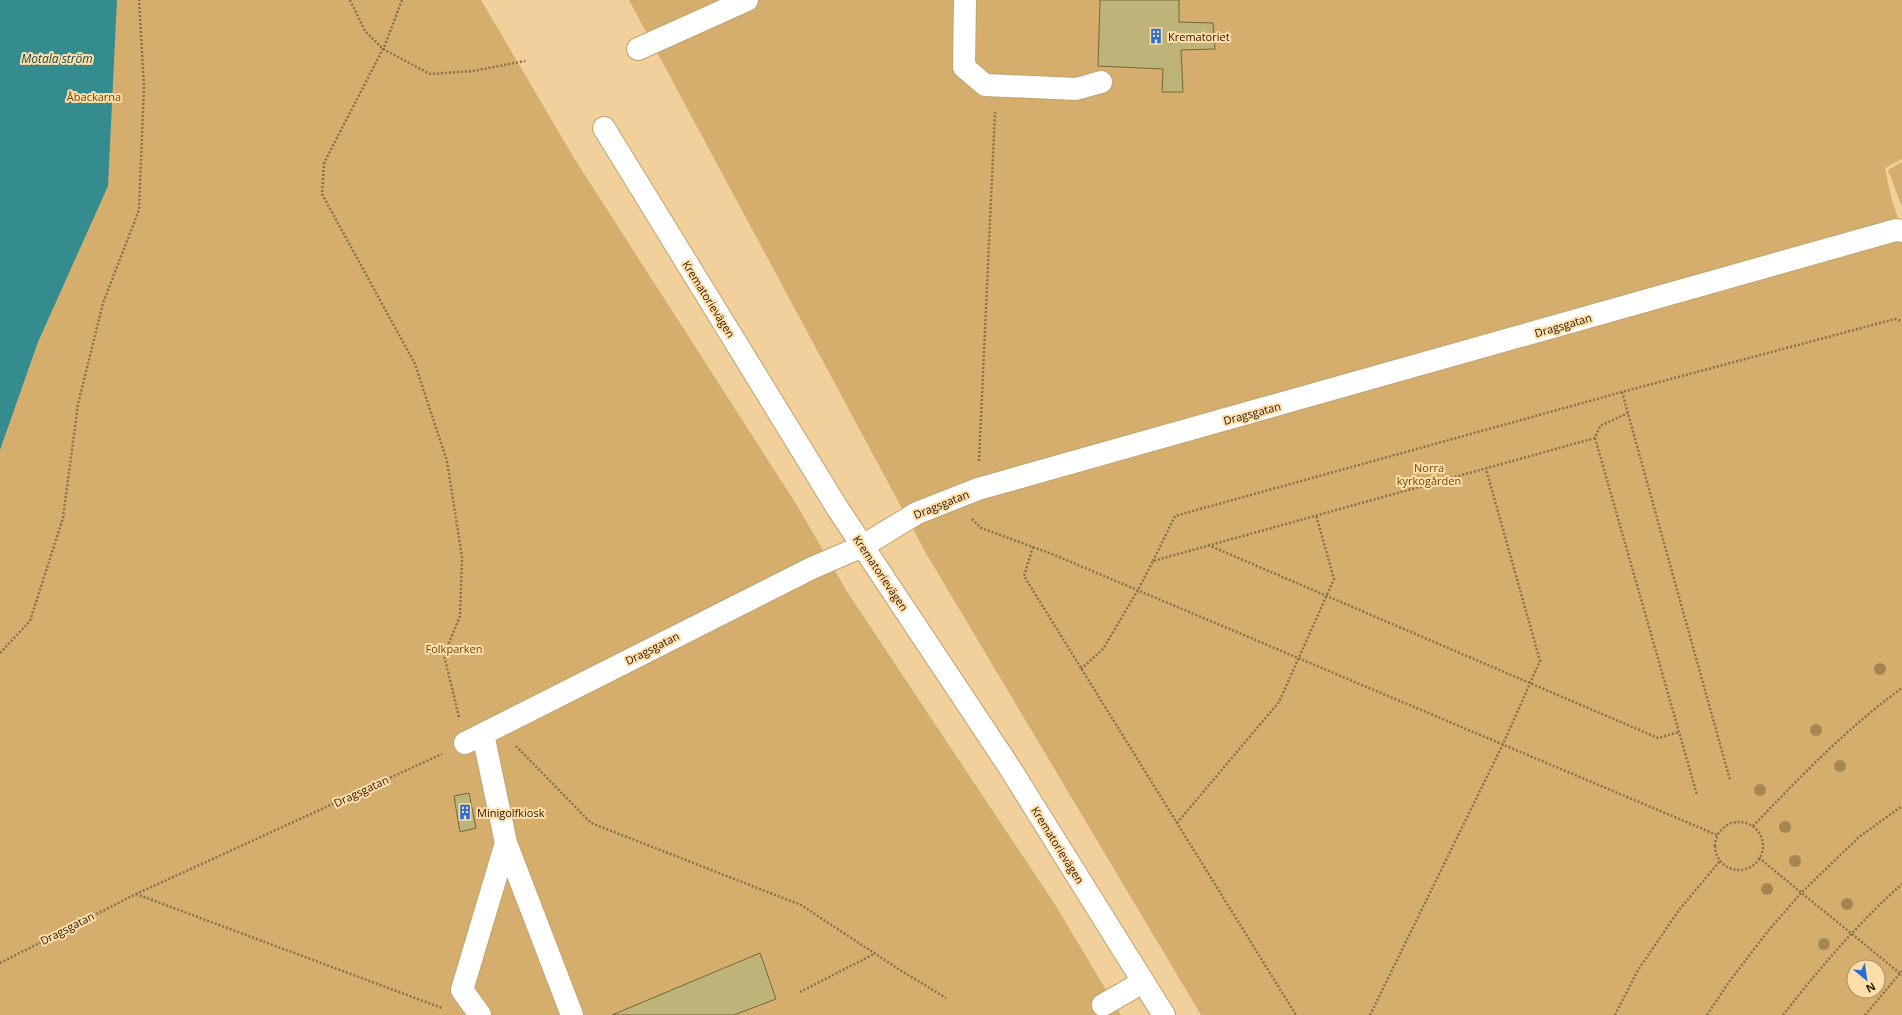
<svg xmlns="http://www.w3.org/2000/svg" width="1902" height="1015" font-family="'Open Sans',sans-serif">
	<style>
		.green { fill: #d5ae6e; fill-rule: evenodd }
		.water { fill: #348c8f }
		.building { fill: #beb379; stroke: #746931 }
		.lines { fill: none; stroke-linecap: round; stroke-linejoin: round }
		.minor-casing { stroke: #c2a26f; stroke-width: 24 }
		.path { stroke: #87714e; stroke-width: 2.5; stroke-dasharray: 2 2; stroke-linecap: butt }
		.minor { stroke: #fff; stroke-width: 22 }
		.tree { fill: #a58650 }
		.labels { text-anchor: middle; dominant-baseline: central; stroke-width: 4; stroke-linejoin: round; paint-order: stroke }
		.poi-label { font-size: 11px; fill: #261a06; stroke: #ffdda8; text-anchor: start }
		.park-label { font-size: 11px; fill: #674a12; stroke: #ffdda8 }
		.street-label { font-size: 11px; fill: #261a06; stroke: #ffdda8 }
		.water-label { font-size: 12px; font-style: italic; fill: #174a4c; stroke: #ffdda8 }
	</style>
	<rect width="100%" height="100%" fill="#f1d09c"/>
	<path class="green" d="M0 0H481L574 158 798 507 846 590 1056 906 1121 1015H0Z
		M629 0H1902V159L1885 168 1892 201 1902 229V1015H1201L927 555ZM1854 967H1878V991H1854Z
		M1902 162V207L1888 170Z"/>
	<path class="water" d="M0 0H117L108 186 38 342 0 450Z"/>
	<path class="building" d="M1100 0H1179V22L1213 23 1215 49 1181 50 1183 92H1162L1163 69 1098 66Z
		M469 793 476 828 460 832 454 796Z
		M760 953 776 999 734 1015H612Z"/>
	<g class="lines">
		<g class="minor-casing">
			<path id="minor" d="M965 0 964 67 985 85 1076 89 1101 82
				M638 49 747 0
				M604 128 838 509 1008 765 1164 1015
				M483 734 506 843 572 1015
				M465 743 812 568 863 546 917 513 978 489 1896 230 1902 231
				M1103 1005 1143 982
				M480 1015 462 990 506 843"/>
		</g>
		<path class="path" d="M350 0 365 31 383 49 430 74 473 71 525 61
			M402 0 385 45 324 163 322 194 415 364 447 461 462 557 460 616 444 655 459 717
			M1622 392 1730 780
			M1595 438 1697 795
			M979 461 995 112
			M972 519 981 528 1052 554 1717 835
			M1208 545 1658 738 1679 732
			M1033 547 1024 576 1296 1015
			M1153 561 1175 516 1622 392 1895 319 1902 321
			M0 653 30 621 63 518 78 404 103 303 139 210 144 87 139 0
			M1081 669 1103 649 1138 590 1153 561 1595 438 1600 426 1628 413
			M516 746 591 823 801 905 900 970 946 998
			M1715 846a24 24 0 1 1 48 0a24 24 0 1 1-48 0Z
			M1177 823 1279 702 1334 579 1316 515
			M1753 826C1800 777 1847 728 1902 688
			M1759 858 1902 975
			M136 894 442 1008
			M0 963 136 894 442 754
			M800 992 874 954
			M1370 1015 1503 744 1540 661 1486 469
			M1615 1015 1638 970 1679 910 1720 861
			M1707 1015 1729 982 1768 931 1801 893 1859 837 1902 806
			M1783 1015C1819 969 1858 923 1902 884
			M1865 1015 1902 971"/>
		<use href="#minor" class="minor"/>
	</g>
	<g class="tree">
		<circle cx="1880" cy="669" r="6"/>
		<circle cx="1816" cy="730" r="6"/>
		<circle cx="1840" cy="766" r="6"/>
		<circle cx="1760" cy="790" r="6"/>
		<circle cx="1785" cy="827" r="6"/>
		<circle cx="1795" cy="861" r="6"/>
		<circle cx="1767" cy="889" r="6"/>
		<circle cx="1847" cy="904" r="6"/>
		<circle cx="1824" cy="944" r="6"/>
	</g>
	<defs>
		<g id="building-bare" transform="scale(1.2)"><path d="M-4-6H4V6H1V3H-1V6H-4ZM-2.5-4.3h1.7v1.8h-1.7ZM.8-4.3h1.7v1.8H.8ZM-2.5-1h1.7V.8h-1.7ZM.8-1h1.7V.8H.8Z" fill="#266ed9" stroke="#ffdda8" stroke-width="2.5" paint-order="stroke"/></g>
	</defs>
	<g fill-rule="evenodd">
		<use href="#building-bare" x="1156" y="36"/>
		<use href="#building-bare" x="465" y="812"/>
	</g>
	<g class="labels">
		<g class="poi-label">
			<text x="1168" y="36">Krematoriet</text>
			<text x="477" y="812">Minigolfkiosk</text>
		</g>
		<g class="park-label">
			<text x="94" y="96">Åbackarna</text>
			<text x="1429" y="467">Norra<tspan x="1429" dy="13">kyrkogården</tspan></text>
			<text x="454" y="648">Folkparken</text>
		</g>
		<g class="street-label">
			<text transform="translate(709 299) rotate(58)">Krematorievägen</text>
			<text transform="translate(1563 325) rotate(-16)">Dragsgatan</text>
			<text transform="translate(1252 413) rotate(-15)">Dragsgatan</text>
			<text transform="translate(941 504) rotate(-22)">Dragsgatan</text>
			<text transform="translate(881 573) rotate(56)">Krematorievägen</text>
			<text transform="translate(652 648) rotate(-27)">Dragsgatan</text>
			<text transform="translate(361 791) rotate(-25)">Dragsgatan</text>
			<text transform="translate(1058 845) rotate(58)">Krematorievägen</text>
			<text transform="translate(67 928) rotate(-27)">Dragsgatan</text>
		</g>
		<g class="water-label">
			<text x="57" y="58">Motala ström</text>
		</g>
	</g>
	<g transform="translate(1866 979) rotate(151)"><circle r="19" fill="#ffdda8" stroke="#a88f67"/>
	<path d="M0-3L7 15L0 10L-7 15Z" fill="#266ed9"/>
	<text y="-6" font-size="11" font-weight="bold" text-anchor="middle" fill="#261a06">N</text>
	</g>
</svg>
